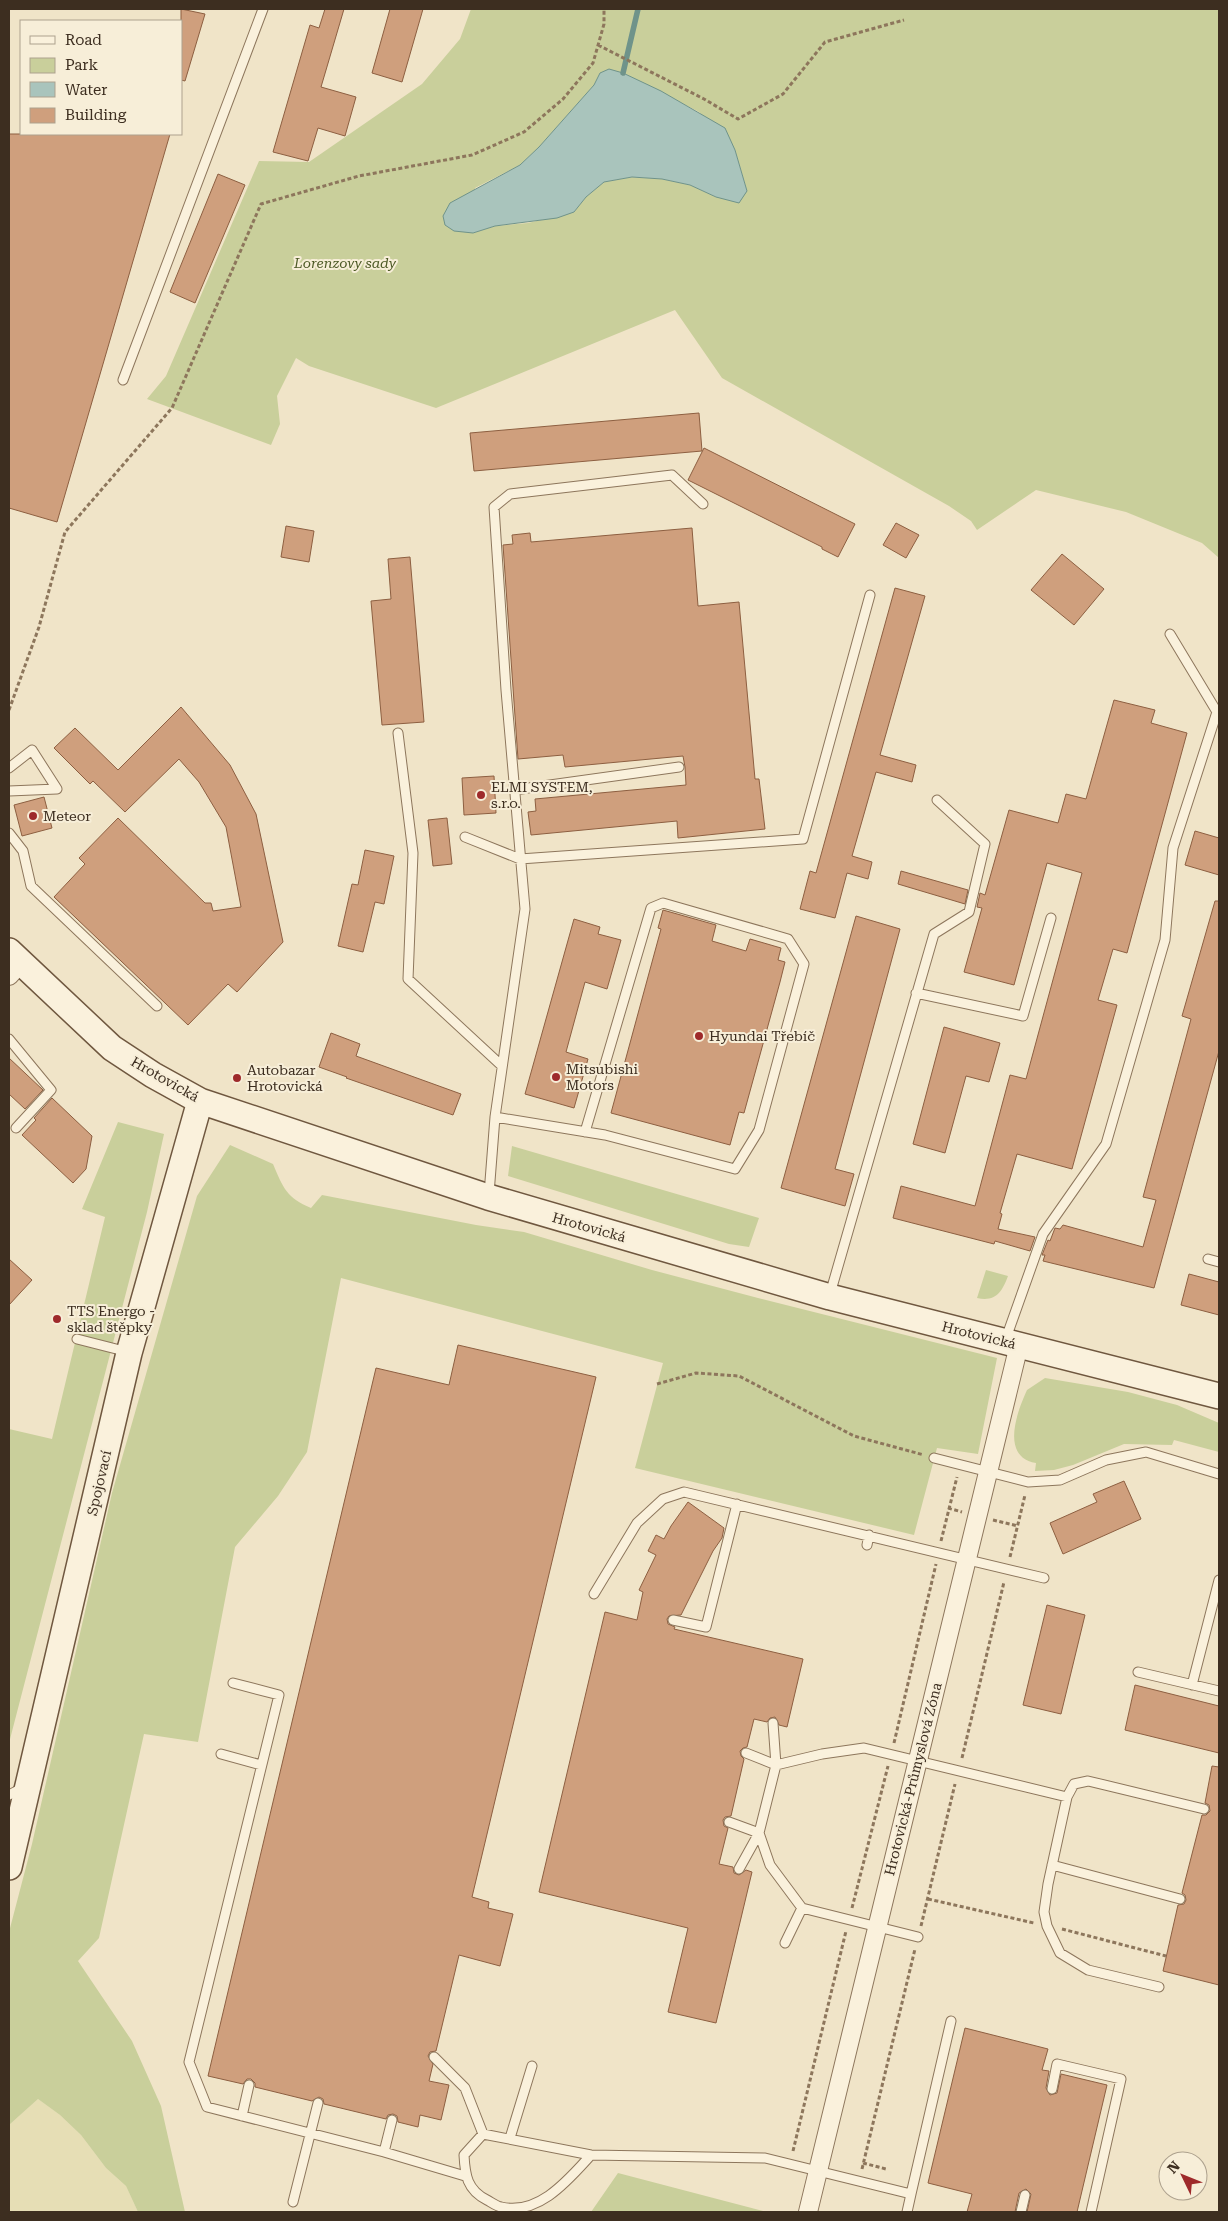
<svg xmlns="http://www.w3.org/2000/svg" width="1228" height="2221" font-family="'Roboto Serif',serif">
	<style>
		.farmland { fill: #e6deb5 }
		.green { fill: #c9cf9b; fill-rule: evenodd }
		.water { fill: #a9c4bc; stroke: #6f938a }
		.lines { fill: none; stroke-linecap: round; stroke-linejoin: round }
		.stream { stroke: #6f938a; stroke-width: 5.5 }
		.building { fill: #cf9f7d; stroke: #8d5f41 }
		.lane-casing { stroke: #8d765c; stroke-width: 11 }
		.street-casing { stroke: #8d765c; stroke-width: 20 }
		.secondary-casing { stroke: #6f573f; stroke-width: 28 }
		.path { stroke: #8d765c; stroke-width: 3; stroke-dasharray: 4 2.5; stroke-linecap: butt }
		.lane { stroke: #faf1dc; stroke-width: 9 }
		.street { stroke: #faf1dc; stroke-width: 18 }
		.secondary { stroke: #faf1dc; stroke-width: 25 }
		.poi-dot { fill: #9e2a2b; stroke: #f7eed8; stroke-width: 2 }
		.labels { text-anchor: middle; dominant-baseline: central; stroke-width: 4; stroke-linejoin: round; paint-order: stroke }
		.park-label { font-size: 14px; font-style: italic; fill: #4d5a26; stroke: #f7eed8 }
		.poi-label { font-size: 14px; fill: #3d2e20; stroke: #f7eed8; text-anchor: start }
		.street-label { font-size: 14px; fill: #3d2e20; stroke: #f7eed8 }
	</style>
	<rect width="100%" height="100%" fill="#f0e4c8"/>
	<path class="farmland" d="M38 2099 60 2115 81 2135 106 2168 126 2186 138 2212H9V2125Z"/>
	<path class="green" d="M471 9H1219V558L1202 543 1126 512 1036 490 977 530 971 521 949 506 722 378 675 310 436 408 309 366 296 358 277 396 280 424 271 445 147 399 166 376 259 161 309 162 422 84 460 39ZM600 73H623L699 112 735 150 747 191 716 197 690 185 662 179 632 177 604 182 586 197 574 212 528 223 495 226 473 233 475 188 520 165 539 147 594 85Z
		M118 1122 164 1134 147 1212 9 1743V1429L52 1439 105 1217 82 1209Z
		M230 1145 273 1164C283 1188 287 1198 311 1208L322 1195 476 1225 524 1232 652 1270 758 1298 997 1358 978 1454 937 1448 914 1535 635 1468 663 1363 341 1278 307 1452 278 1496 235 1547 198 1742 144 1734 99 1938 78 1961 132 2041 161 2106 185 2212H138L126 2186 106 2168 81 2135 60 2115 38 2099 9 2125V1932L32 1844 112 1493 197 1196Z
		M512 1146 759 1218 749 1247 729 1244 508 1176Z
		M986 1270 1008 1276C1002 1292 996 1302 977 1298Z
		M1045 1378 1128 1392 1177 1405 1219 1423V1452L1174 1440 1172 1445 1124 1444 1073 1465 1054 1470 1035 1471 1036 1463C1000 1457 1017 1412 1027 1390Z
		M618 2173 767 2212H591Z"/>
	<path class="water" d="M609 69 623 73 661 91 725 128 735 150 747 191 739 203 716 197 690 185 662 179 632 177 604 182 586 197 574 212 557 218 495 226 473 233 454 231 445 225 443 216 450 203 520 165 539 147 594 85 600 73Z"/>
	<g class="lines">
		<path class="stream" d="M623 73 638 9"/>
	</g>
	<path class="building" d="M181 9 205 14 185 81 181 80Z
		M325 9H344L321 87 356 97 345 136 318 128 308 161 273 152 310 25 319 28Z
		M390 9H423L402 82 372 73Z
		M9 134H170L57 522 9 508Z
		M218 174 245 185 195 303 170 292Z
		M699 413 702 451 474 471 470 433Z
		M704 448 855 524 838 557 822 549V547L688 480Z
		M896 523 919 535 906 558 883 545Z
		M286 526 314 531 309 562 281 557Z
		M692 528 698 606 739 602 755 779H759L765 829 678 838 677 821 531 835 528 812 536 811 535 799 686 785 685 767 683 756 565 767 563 755 518 759 503 545 513 544 512 535 530 533 531 542Z
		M1062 554 1104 589 1074 625 1031 590Z
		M410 557 424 722 382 725 371 601 391 599 388 559Z
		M895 588 925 596 880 755 916 765 912 782 876 772 852 856 872 862 868 879 847 873 835 918 800 909 810 871 816 873Z
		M1114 700 1155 710 1151 723 1187 733 1127 953 1113 949 1098 1000 1117 1005 1072 1169 1017 1154 1000 1213 1002 1214 998 1229 1035 1237 1030 1251 995 1241 994 1244 893 1218 901 1186 975 1206 1010 1075 1026 1079 1082 873 1047 863 1014 985 964 972 982 908 977 907 980 893 985 895 1009 810 1058 823 1066 794 1086 799Z
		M181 707 230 765 256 814 283 942 237 992 228 984 188 1025 54 897 85 864 79 858 118 818 205 903H211L213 911 241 907 226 827 199 782 179 759 125 812 93 781 90 784 54 748 75 728 118 770Z
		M494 776 496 813 464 815 462 778Z
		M44 797 52 828 22 836 14 805Z
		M447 818 452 864 433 866 428 820Z
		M1195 831 1219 838V875L1185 865Z
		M365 850 394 856 384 904 375 902 363 952 338 946 352 884 358 885Z
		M901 871 968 890 965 904 898 884Z
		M1215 901H1219V1051L1154 1288 1043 1261 1045 1255H1042L1048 1240 1050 1241 1055 1228 1060 1229 1063 1225 1143 1247 1156 1200 1143 1197 1191 1019 1182 1016Z
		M663 910 716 925 712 941 746 951 750 939 781 948 778 960 785 962 780 982 744 1113 739 1112 730 1145 611 1113 661 929 658 928Z
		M856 916 900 929 835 1169 854 1174 845 1206 781 1188Z
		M574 919 600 927 598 934 621 940 607 989 585 982 566 1052 588 1059 574 1108 525 1094Z
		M944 1027 1000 1043 989 1082 966 1076 945 1153 913 1144Z
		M331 1033 360 1044 356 1056 461 1094 453 1115 346 1078 347 1077 319 1067Z
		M9 1058 43 1090 25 1109 9 1094Z
		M52 1098 92 1136 86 1169 73 1183 22 1135 36 1120 34 1118Z
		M9 1259 32 1280 9 1305Z
		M1189 1274 1219 1282V1315L1181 1305Z
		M458 1345 596 1377 472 1897 489 1902 488 1908 513 1914 500 1966 459 1955 436 2051 430 2052 428 2056 433 2064 429 2081 449 2085 441 2120 420 2115 418 2127 398 2122 397 2116 393 2114 388 2115 386 2119 324 2104 323 2099 319 2097 312 2101 255 2087V2083L251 2079H247L243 2084 208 2076 376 1368 449 1385Z
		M1124 1481 1141 1519 1063 1554 1050 1523 1097 1502 1093 1494Z
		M688 1502 724 1528 722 1538 713 1551 681 1615 669 1616 667 1619 668 1624 675 1627 674 1629 803 1659 787 1727 779 1725 775 1717 770 1718 767 1722 754 1719 747 1747 743 1748 740 1751 741 1756 744 1759 731 1816 725 1817 723 1820 724 1826 728 1828 719 1864 733 1867 734 1873 739 1875 746 1870 752 1872 716 2023 668 2012 688 1928 539 1892 605 1612 637 1620 643 1592 639 1590 656 1555 648 1551 656 1535 664 1539 671 1526Z
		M1047 1605 1085 1615 1061 1714 1023 1705Z
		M1135 1685 1219 1706V1753L1125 1730Z
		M1212 1766 1219 1767V1985L1163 1971 1178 1905 1184 1904 1186 1900 1185 1895 1182 1893 1202 1815H1206L1210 1811 1209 1805 1205 1803Z
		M965 2028 1048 2049 1042 2070 1049 2071 1046 2088 1050 2095 1057 2093 1061 2074 1107 2085 1077 2212H1027L1031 2194 1026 2189 1019 2193 1015 2212H967L972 2194 928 2183Z"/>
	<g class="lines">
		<g class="lane-casing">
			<path id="lane" d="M123 380 263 9
				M398 733 413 853 408 979 502 1066
				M9 768 32 750 57 789 9 791
				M514 790 679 767
				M9 833 23 851 31 886 157 1006
				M465 837 520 859 803 839 870 595
				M916 993 1023 1016 1051 918
				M9 1039 51 1090 16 1128
				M495 1117 605 1135 735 1169 759 1130 804 964 788 939 663 903 651 908 585 1132
				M489 1194 495 1117 525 909 506 690 494 507 510 494 672 475 703 504
				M1208 1259 1219 1262
				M830 1294 934 934 969 912 985 844 937 800
				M77 1339 128 1352
				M1005 1341 1043 1234 1106 1144 1165 940 1173 848 1217 712 1170 634
				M934 1458 1028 1482 1060 1480 1106 1460 1146 1452 1219 1474
				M867 1545 869 1535
				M594 1594 637 1523 663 1499 684 1492 1044 1578
				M673 1620 706 1627 737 1504
				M1138 1672 1219 1691
				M233 1683 279 1695 189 2062 207 2107 384 2152 465 2176
				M1192 1685 1219 1580
				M746 1753 776 1765 773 1723
				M221 1754 261 1765
				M9 1795 24 1787
				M1067 1797 1048 1884 1044 1912 1047 1926 1060 1953 1088 1970 1159 1987
				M729 1822 759 1833 739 1869
				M1052 1865 1180 1899
				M918 1937 802 1908 770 1865 759 1833 776 1765 822 1754 864 1748 1067 1797 1074 1784 1088 1781 1204 1809
				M785 1943 802 1908
				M434 2057 465 2088 483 2134
				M1052 2089 1057 2064 1121 2079 1091 2212
				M242 2116 249 2085
				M510 2138 532 2066
				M384 2152 392 2120
				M591 2155C569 2179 539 2216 501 2207 496 2206 491 2202 487 2200 467 2190 465 2175 464 2155L483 2134 591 2155 765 2158 911 2194 951 2021
				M293 2202 318 2103
				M907 2212 911 2194
				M1021 2212 1025 2195"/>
		</g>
		<g class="street-casing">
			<path id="street" d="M9 976 21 963
				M808 2212 1019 1345"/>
		</g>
		<g class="secondary-casing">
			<path id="secondary" d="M9 951 112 1048 153 1075 200 1101 488 1197 830 1297 1219 1396
				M9 1867 129 1353 200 1101"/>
		</g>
		<path class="path" d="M598 45 704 99 738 119 783 94 825 42 904 20
			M9 710 39 627 65 532 172 408 261 204 359 176 472 155 524 132 563 99 593 63 604 24V9
			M657 1384 696 1373 739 1376 854 1436 924 1455
			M948 1508 962 1512
			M993 1520 1018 1526
			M941 1541 957 1477
			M1010 1557 1025 1495
			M894 1743 936 1564
			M962 1758 1004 1582
			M928 1899 1034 1923
			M852 1908 888 1766
			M921 1926 955 1784
			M1062 1929 1166 1956
			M793 2151 846 1931
			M863 2163 886 2169
			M862 2169 915 1949"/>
		<use href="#lane" class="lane"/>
		<use href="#street" class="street"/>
		<use href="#secondary" class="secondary"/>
	</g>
	<g class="poi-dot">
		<circle cx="481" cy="795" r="5"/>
		<circle cx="33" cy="816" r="5"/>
		<circle cx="699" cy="1036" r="5"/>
		<circle cx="556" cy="1077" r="5"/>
		<circle cx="237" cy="1078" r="5"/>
		<circle cx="57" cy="1319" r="5"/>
	</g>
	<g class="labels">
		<g class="park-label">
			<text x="345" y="263">Lorenzovy sady</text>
		</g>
		<g class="poi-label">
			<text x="491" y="787">ELMI SYSTEM,<tspan x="491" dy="16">s.r.o.</tspan></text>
			<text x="43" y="816">Meteor</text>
			<text x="709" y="1036">Hyundai Třebíč</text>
			<text x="566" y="1069">Mitsubishi<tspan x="566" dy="16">Motors</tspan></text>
			<text x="247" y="1070">Autobazar<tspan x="247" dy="16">Hrotovická</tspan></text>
			<text x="67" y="1311">TTS Energo -<tspan x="67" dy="16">sklad štěpky</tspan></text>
		</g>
		<g class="street-label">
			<text transform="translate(165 1079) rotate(30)">Hrotovická</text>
			<text transform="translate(589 1227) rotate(16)">Hrotovická</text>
			<text transform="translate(979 1335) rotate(14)">Hrotovická</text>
			<text transform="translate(99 1483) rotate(-77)">Spojovací</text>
			<text transform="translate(913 1779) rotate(-76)">Hrotovická-Průmyslová Zóna</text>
		</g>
	</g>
	<rect width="1228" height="2221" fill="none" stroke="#3d2e20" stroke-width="20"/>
	<rect x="20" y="20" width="162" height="115" fill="#f7eed8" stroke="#ada18e"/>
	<rect x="30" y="36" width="25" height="8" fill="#faf1dc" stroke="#ada18e"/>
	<text x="65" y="45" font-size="15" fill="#3d2e20">Road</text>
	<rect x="30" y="58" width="25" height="15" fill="#c9cf9b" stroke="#ada18e"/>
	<text x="65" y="70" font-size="15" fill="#3d2e20">Park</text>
	<rect x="30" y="82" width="25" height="15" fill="#a9c4bc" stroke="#ada18e"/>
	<text x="65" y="95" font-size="15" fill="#3d2e20">Water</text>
	<rect x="30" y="108" width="25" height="15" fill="#cf9f7d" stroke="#ada18e"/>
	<text x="65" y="120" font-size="15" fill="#3d2e20">Building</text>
	<g transform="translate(1183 2176) rotate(313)"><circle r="24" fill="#f7eed8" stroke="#ada18e"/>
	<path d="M0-4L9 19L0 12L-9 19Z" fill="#9e2a2b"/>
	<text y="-8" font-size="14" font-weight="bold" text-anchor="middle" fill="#3d2e20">N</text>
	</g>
</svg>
